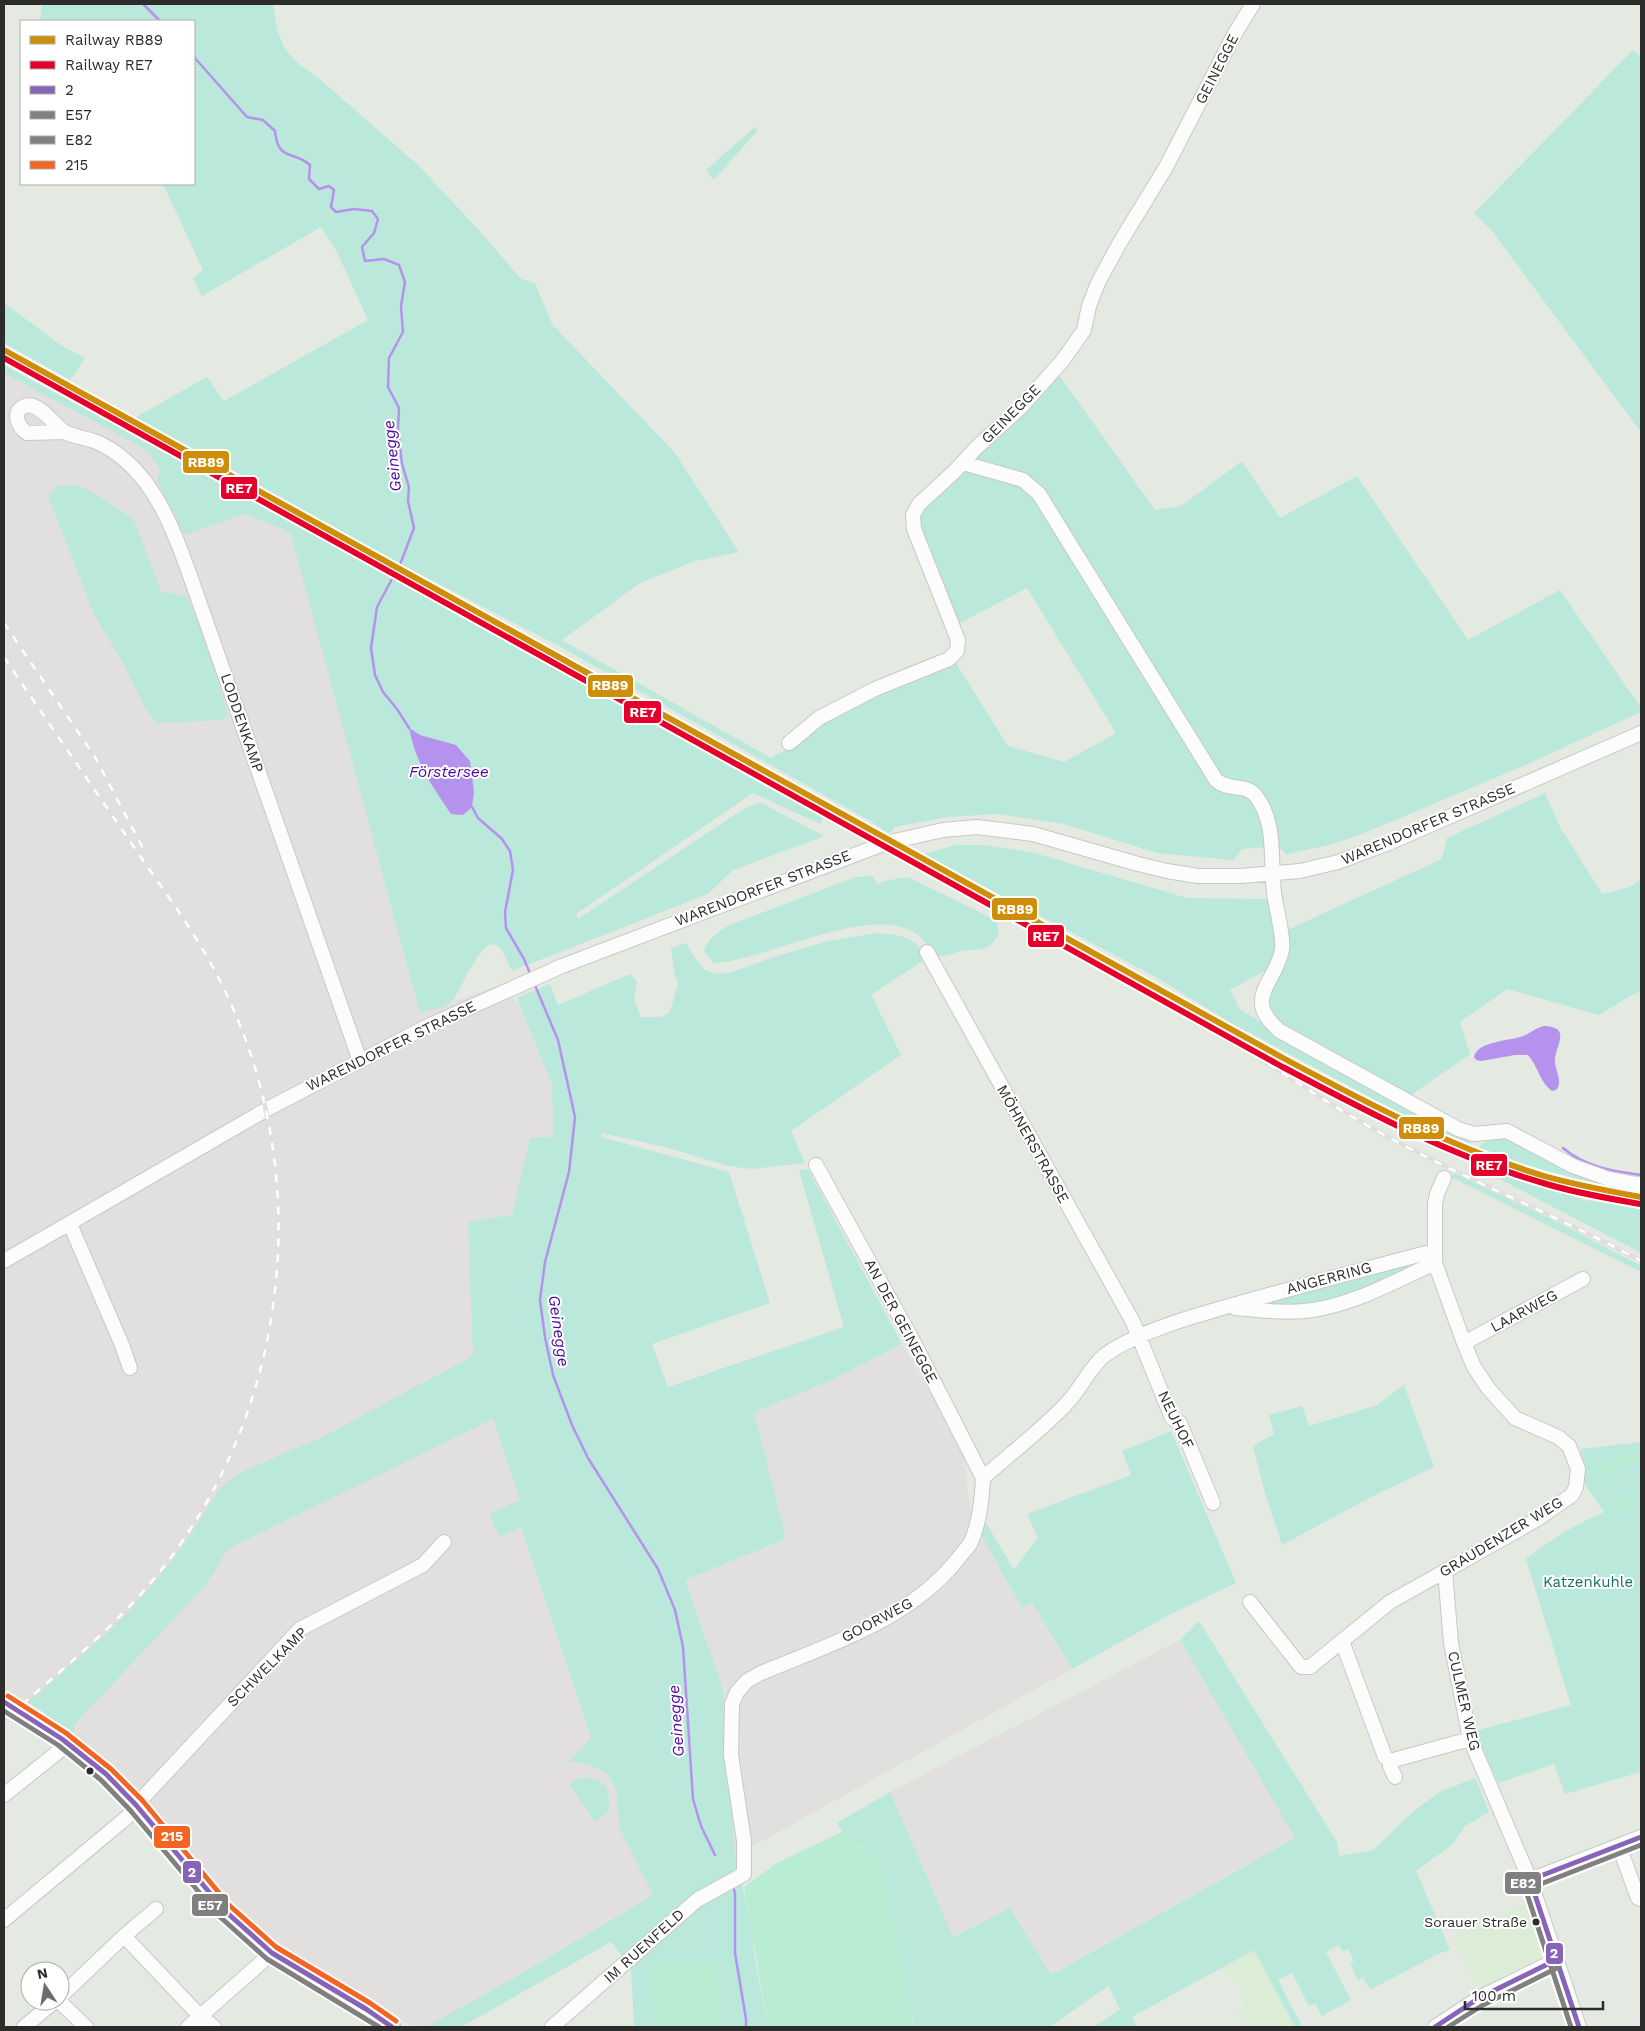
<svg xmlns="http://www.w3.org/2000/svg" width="1645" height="2031" font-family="'Work Sans',sans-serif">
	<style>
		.industrial { fill: #e2e0df }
		.education { fill: #dbedd6 }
		.green { fill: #bae8db }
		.pitch { fill: #b8edd3 }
		.water { fill: #b692ef }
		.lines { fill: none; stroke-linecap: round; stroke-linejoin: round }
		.stream { stroke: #b692ef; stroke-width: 2.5 }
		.minor-casing { stroke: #c8c8c7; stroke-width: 16 }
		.major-casing { stroke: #c3c6c2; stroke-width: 19 }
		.minor { stroke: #fbfcfb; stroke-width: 14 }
		.major { stroke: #d6e8d4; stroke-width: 16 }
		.rail-casing { stroke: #e0dedf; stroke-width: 4.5 }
		.rail { stroke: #fff; stroke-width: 2.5; stroke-dasharray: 8; stroke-linecap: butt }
		.bus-1-casing { stroke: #fff; stroke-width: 9 }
		.bus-2-casing { stroke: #fff; stroke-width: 9 }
		.bus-3-casing { stroke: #fff; stroke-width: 9 }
		.bus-4-casing { stroke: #fff; stroke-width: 9 }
		.bus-1 { stroke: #8864b9; stroke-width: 5 }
		.bus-2 { stroke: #808080; stroke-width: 5 }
		.bus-3 { stroke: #808080; stroke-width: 5 }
		.bus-4 { stroke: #f26522; stroke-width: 5 }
		.rail-1-casing { stroke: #fff; stroke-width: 10 }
		.rail-2-casing { stroke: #fff; stroke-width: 10 }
		.rail-1 { stroke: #ce8e09; stroke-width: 6 }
		.rail-2 { stroke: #e4002b; stroke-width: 6 }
		.bus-dot { fill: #2c2c2c; stroke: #fff; stroke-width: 2 }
		.labels { text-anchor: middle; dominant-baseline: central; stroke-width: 4; stroke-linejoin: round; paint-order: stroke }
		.bus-label { font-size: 14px; fill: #2c2c2c; stroke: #fff; text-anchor: end }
		.street-label { font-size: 15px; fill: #2c2c2c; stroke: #fff }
		.park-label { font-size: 15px; fill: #176e67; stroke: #fff }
		.water-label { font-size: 16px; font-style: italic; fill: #5207a5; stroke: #fff }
		.line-badge { stroke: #fff; stroke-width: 2 }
		.badge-label { font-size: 14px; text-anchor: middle; font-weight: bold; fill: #fff }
	</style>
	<rect width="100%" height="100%" fill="#e4eae2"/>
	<path class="industrial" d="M4 369 63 397 286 517 420 1013 503 984 520 1007 552 1085 553 1137 530 1138 512 1215 473 1329V1356L653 1895 512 1979 426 2027H412L359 1991 312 1967 268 1935 238 1908 178 1843 138 1794 91 1749 46 1714 4 1688Z
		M902 1344 963 1449 971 1516 1022 1608 1032 1603 1072 1669 735 1856 723 1689 685 1580 786 1539 754 1412 828 1382Z
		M1180 1640 1295 1838 1050 1975 1010 1908 953 1937 890 1792Z"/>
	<path class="education" d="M1529 1902 1544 1949 1541 1957 1479 1989 1453 1937Z
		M1255 1950 1263 1965 1295 2027H1244L1237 2014 1244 2010 1240 1986 1221 1968Z
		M631 2023V2027H597L601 2025Z"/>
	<path class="green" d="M42 4H273L277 30 285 49 300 65 322 81 417 164 476 227 521 279 535 283 552 324 675 453 739 552 692 562 640 583 562 640 771 758 789 748 821 719 954 660 1008 746 1064 762 1116 733 1027 588 956 625 916 526 918 509 1057 372 1155 510 1181 506 1242 461 1280 518 1357 476 1468 640 1560 590 1641 708V712L1521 767 1362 834 1330 845 1286 854 1278 846 1242 849 1233 860 1157 853 1064 824 998 814 947 817 895 827 889 834 872 822 557 645 408 568 136 417 207 377 224 401 368 320 336 250 321 227 202 296 193 278 203 270 163 184H194V21H40Z
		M1633 50 1641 57V432L1492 231 1474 213Z
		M755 127 758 130 714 180 706 170Z
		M4 303 62 346 85 358 70 380 4 343Z
		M4 365 389 573 824 817 820 824 753 793 576 914 578 919 742 810 759 802 824 836 733 870 708 894 512 971C508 964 505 953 499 947 482 930 460 996 450 1003 442 1009 428 1010 420 1013L290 532 245 514 184 535 174 513 157 482 160 469 148 452 134 443 4 373Z
		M78 485 107 501 134 520 161 591 187 597 206 641 228 715 223 720 156 723 144 706 124 665 94 614 48 496 57 486Z
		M1545 793 1560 827 1602 894 1630 887 1641 879V991L1632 995 1599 1015 1507 989 1460 1022 1470 1054 1407 1098 1284 1028 1273 1016 1266 999 1281 962 1230 990 1240 1009 1289 1040 1473 1139 1468 1146 1413 1120 1308 1064 1231 1023 1156 977 923 854 956 845H984L1031 852 1187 898 1269 899 1274 936 1442 859 1447 838Z
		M873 876 877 884 889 880 908 877 989 917 997 923 999 933C987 957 978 946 958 952 949 954 943 957 934 957 930 950 925 940 918 935 872 901 766 961 714 963L706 955 704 949 710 939 727 926 856 877Z
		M877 933C901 935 914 936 927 958L871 995 901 1055 791 1131 805 1163 752 1169 728 1166 665 1147 602 1133 601 1137 729 1172 770 1303 652 1344 668 1387 844 1327 799 1170 808 1169 902 1344 828 1382 754 1412 786 1539 685 1580 723 1689 735 1856 752 1927 754 1954 768 2027H634L631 1967 683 1920 719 1894 718 1888 623 1957 611 1942 461 2027H426L512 1979 653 1895 619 1827 617 1791 606 1772 587 1764 569 1761 591 1737 521 1527 499 1537 489 1515 520 1500 493 1419 228 1549 205 1586 75 1724 72 1735 46 1714 27 1702 107 1633 133 1607 176 1556 221 1488 239 1473 324 1436 473 1356 468 1222 512 1215 530 1138 553 1137 552 1085 517 998 550 984 558 1005 630 974 637 981 634 1000 641 1017H661L670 1012 678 983C672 970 674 962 671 948L686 943 695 958 705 970 717 974 732 972 777 956 828 941Z
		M1497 1136H1511L1629 1188C1607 1189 1584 1181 1564 1175 1534 1167 1506 1159 1477 1149L1486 1141Z
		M1454 1173 1557 1222 1634 1262 1641 1265V1272L1451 1177Z
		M1500 1173 1585 1200 1641 1208V1253L1498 1178Z
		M1408 1265 1409 1271 1321 1305 1259 1307 1257 1302Z
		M1404 1385 1434 1467 1373 1496 1282 1545 1265 1493 1253 1446 1274 1434 1269 1415 1302 1406 1309 1426 1377 1405Z
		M1171 1431 1236 1583 1173 1613 1072 1669 1032 1603 1022 1608 971 1516 985 1521 1014 1570 1038 1538 1027 1514 1131 1475 1122 1451Z
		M1641 1442V1772L1565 1794 1554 1764 1498 1783 1475 1731 1571 1705 1526 1559C1551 1540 1575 1524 1604 1512L1582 1480 1581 1449Z
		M1199 1621 1337 1842 1339 1856 1373 1850 1415 1810 1440 1792 1475 1778 1489 1812 1465 1826 1453 1844 1416 1871 1450 1950 1440 1953 1370 1990 1363 1977 1358 1980 1350 1963 1354 1961 1348 1949 1343 1952 1339 1945 1326 1952 1351 2000 1322 2016 1315 2003 1309 2006 1292 1973 1278 1980 1302 2026 1295 2027 1254 1950 1132 2017 1137 2027H1094L1120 2009 1108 1986 1050 2027H914V2023L863 1847C851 1841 844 1835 837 1823L890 1792 953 1937 1010 1908 1051 1975 1295 1838 1180 1640Z
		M580 1778C606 1777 610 1787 609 1811L595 1822 569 1784Z"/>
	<path class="pitch" d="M1641 1453V1461L1623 1465 1601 1477 1594 1475 1593 1471C1601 1460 1628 1456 1641 1453Z
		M1631 1494 1636 1502 1619 1513 1613 1505Z
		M842 1832 876 1858 884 1873 914 2027H768L744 1887 777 1863Z
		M717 1961 722 2027H654L650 1966Z"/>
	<path class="water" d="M409 728 420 735 456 745 470 761 474 792 472 807 463 815 451 814C431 784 416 764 409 728Z
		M1544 1026C1574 1027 1553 1048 1555 1063 1556 1071 1563 1083 1556 1090L1552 1091C1540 1083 1538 1066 1528 1055H1515L1481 1061 1476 1060 1474 1057C1477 1041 1510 1041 1523 1036 1531 1033 1535 1028 1544 1026Z"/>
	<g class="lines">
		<path class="stream" d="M143 4 160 21
			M194 57 247 117 263 120 275 131C278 162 293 150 310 165L309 179 319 189 329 186 334 190 331 207 336 212 354 209 372 211 378 219 374 233 362 247 365 261 384 259 399 265 405 282 401 306 403 332 389 358 388 387 399 408 398 429 402 464 409 487 408 501 414 528 401 562 377 607 371 648 375 675 383 692 397 709 409 728
			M472 807 478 818 502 839 510 851 513 870 505 912 506 928 524 959 531 976
			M534 983 558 1040 575 1117 569 1172 545 1262 540 1300 545 1337 553 1375 572 1425 588 1458 658 1569 675 1610 683 1647 693 1799 701 1826 715 1855
			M1563 1148C1585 1167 1613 1171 1641 1175
			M733 1885 735 1894V1953L746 2019V2027"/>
		<g class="minor-casing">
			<path id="minor" d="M65 432 27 433C18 427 11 411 25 406 39 401 55 426 65 432 76 438 90 438 101 444 155 471 175 534 194 587L360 1061
				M963 463 1023 480 1039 494 1216 780C1229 792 1246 783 1256 796 1277 823 1270 861 1274 893 1276 908 1284 936 1282 949 1278 981 1240 998 1280 1031L1458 1129 1474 1134 1507 1131 1573 1166 1609 1179 1641 1185
				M789 743 819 718 875 689 949 659 957 651 958 640 914 529 913 515 919 504 954 472 976 448 1021 407 1063 360 1084 330 1089 306 1098 283 1119 244 1166 167 1234 35 1253 4
				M927 952 1133 1322 1172 1418 1180 1423 1213 1503
				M816 1165 912 1339 983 1478
				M70 1224 122 1345 130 1368
				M4 1261 269 1108 426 1027 562 966 886 843 943 830 977 827 1033 834 1138 864 1167 871 1198 876H1241L1300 871 1338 862 1389 843 1641 733
				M1235 1308C1260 1310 1288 1314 1313 1310 1357 1303 1395 1281 1435 1263
				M1464 1343 1583 1279
				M1445 1571 1451 1643 1470 1739 1530 1880 1579 2027
				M1250 1602 1301 1667H1310L1390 1602 1536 1520 1572 1495 1576 1487 1578 1469 1569 1446 1558 1437 1515 1418 1488 1388 1474 1367 1464 1343 1435 1263V1204L1437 1194 1444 1178
				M1342 1641 1385 1757 1390 1761 1470 1739
				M1390 1761V1766L1395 1777
				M4 1795 68 1744
				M136 1805 300 1629 423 1565 444 1542
				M1619 1846 1638 1898 1641 1899
				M1530 1880 1641 1837
				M4 1920 138 1808
				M124 1936 200 2016 214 2027
				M60 1997 124 1936 156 1909
				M59 2001 86 2027
				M24 2027 55 2001
				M188 2027 272 1953
				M552 2027 697 1900 744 1874V1841L731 1755 732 1704 737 1692 747 1681 761 1673C830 1644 908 1621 957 1560 961 1554 968 1548 971 1542 980 1522 982 1499 983 1478 1011 1453 1042 1430 1068 1402 1081 1388 1090 1367 1105 1355 1138 1331 1201 1314 1240 1303 1304 1285 1369 1268 1434 1251
				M1435 2027 1479 1998 1556 1960"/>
		</g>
		<g class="major-casing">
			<path id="major" d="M4 1702 62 1739 106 1774 136 1805 225 1911 272 1953 366 2009 392 2027"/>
		</g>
		<use href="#minor" class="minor"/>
		<use href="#major" class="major"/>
		<g class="rail-casing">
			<path id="rail" d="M4 623 95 757 146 854
				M4 657C49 724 95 790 140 856 170 899 201 941 223 987 311 1165 293 1384 179 1546 132 1614 66 1666 4 1720
				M1174 1004C1245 1047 1313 1096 1386 1136 1469 1181 1558 1216 1641 1261"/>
		</g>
		<use href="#rail" class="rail"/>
		<g class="bus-1-casing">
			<path id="bus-1" d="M4 1702 62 1739 106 1774 136 1805 225 1911 272 1953 366 2009 392 2027
				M1530 1880 1579 2027
				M1530 1880 1641 1837
				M1435 2027 1479 1998 1556 1960"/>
		</g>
		<g class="bus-2-casing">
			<path id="bus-2" d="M4 1711 58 1745 101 1780 130 1810 219 1916 267 1959 379 2027"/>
		</g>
		<g class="bus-3-casing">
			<path id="bus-3" d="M1523 1882 1571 2027
				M1533 1887 1641 1845
				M1448 2027 1483 2005 1559 1967"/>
		</g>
		<g class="bus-4-casing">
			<path id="bus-4" d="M8 1696 66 1733 111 1769 142 1800 230 1906 276 1947 370 2003 396 2021"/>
		</g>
		<use href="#bus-1" class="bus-1"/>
		<use href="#bus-2" class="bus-2"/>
		<use href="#bus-3" class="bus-3"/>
		<use href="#bus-4" class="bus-4"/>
		<g class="rail-1-casing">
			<path id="rail-1" d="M4 350 1283 1058C1367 1103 1452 1148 1544 1176 1576 1185 1608 1191 1641 1197"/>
		</g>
		<g class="rail-2-casing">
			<path id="rail-2" d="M4 358 1279 1065C1364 1110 1450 1156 1543 1183 1575 1193 1607 1198 1640 1204"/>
		</g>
		<use href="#rail-1" class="rail-1"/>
		<use href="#rail-2" class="rail-2"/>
	</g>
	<g class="bus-dot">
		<circle cx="90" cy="1771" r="4.5"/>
		<circle cx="1536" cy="1922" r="4.5"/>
	</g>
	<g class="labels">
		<g class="bus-label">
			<text x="1527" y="1922">Sorauer Straße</text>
		</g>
		<g class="street-label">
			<text transform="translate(1217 69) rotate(-63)">GEINEGGE</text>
			<text transform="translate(1011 414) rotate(-45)">GEINEGGE</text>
			<text transform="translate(242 723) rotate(71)">LODDENKAMP</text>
			<text transform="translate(1428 824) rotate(-23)">WARENDORFER STRASSE</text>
			<text transform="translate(763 888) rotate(-21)">WARENDORFER STRASSE</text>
			<text transform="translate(391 1046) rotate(-26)">WARENDORFER STRASSE</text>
			<text transform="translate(1033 1144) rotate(61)">MÖHNERSTRASSE</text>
			<text transform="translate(1329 1278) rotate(-15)">ANGERRING</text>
			<text transform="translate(1524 1311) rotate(-28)">LAARWEG</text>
			<text transform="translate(901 1321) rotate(62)">AN DER GEINEGGE</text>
			<text transform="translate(1176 1420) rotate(64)">NEUHOF</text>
			<text transform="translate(1501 1537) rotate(-31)">GRAUDENZER WEG</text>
			<text transform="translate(877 1620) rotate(-28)">GOORWEG</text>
			<text transform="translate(267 1667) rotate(-45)">SCHWELKAMP</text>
			<text transform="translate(1464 1701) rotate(77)">CULMER WEG</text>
			<text transform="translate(644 1946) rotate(-42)">IM RUENFELD</text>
		</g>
		<g class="park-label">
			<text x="1588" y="1582">Katzenkuhle</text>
		</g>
		<g class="water-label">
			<text transform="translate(392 456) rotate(-96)">Geinegge</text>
			<text x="449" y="771">Förstersee</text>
			<text transform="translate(559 1331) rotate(82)">Geinegge</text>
			<text transform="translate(676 1721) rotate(-94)">Geinegge</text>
		</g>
	</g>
	<g class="line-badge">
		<rect x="182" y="450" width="48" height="24" rx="5" fill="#ce8e09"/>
		<rect x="220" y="476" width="38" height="24" rx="5" fill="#e4002b"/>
		<rect x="587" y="674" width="47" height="24" rx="5" fill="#ce8e09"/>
		<rect x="623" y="700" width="39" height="24" rx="5" fill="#e4002b"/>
		<rect x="991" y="897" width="47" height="24" rx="5" fill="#ce8e09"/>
		<rect x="1027" y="924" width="38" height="24" rx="5" fill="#e4002b"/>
		<rect x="1398" y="1116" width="47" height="24" rx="5" fill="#ce8e09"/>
		<rect x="1470" y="1153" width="38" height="24" rx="5" fill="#e4002b"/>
		<rect x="153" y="1825" width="38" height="24" rx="5" fill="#f26522"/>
		<rect x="182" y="1860" width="20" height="24" rx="5" fill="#8864b9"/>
		<rect x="1504" y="1871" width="38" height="24" rx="5" fill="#808080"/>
		<rect x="191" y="1893" width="38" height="24" rx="5" fill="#808080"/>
		<rect x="1545" y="1942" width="19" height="23" rx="5" fill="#8864b9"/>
	</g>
	<g class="badge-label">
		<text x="206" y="467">RB89</text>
		<text x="239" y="493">RE7</text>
		<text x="610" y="690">RB89</text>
		<text x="643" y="717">RE7</text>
		<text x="1015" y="914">RB89</text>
		<text x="1046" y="941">RE7</text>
		<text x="1421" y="1133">RB89</text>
		<text x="1489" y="1170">RE7</text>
		<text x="172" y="1841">215</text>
		<text x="192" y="1877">2</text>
		<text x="1523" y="1888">E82</text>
		<text x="210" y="1910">E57</text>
		<text x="1554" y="1958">2</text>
	</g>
	<rect width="1645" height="2031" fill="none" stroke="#2c2c2c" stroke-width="10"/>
	<rect x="20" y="20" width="175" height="165" fill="#ffffff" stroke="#ababab"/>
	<rect x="30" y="36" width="25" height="8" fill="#ce8e09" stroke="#ababab"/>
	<text x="65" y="45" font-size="15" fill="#2c2c2c">Railway RB89</text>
	<rect x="30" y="61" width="25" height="8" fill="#e4002b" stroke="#ababab"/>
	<text x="65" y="70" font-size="15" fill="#2c2c2c">Railway RE7</text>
	<rect x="30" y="86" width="25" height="8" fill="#8864b9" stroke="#ababab"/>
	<text x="65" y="95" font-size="15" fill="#2c2c2c">2</text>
	<rect x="30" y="111" width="25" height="8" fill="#808080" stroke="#ababab"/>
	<text x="65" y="120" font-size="15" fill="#2c2c2c">E57</text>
	<rect x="30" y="136" width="25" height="8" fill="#808080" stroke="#ababab"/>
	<text x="65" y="145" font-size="15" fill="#2c2c2c">E82</text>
	<rect x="30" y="161" width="25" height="8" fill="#f26522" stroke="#ababab"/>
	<text x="65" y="170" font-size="15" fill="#2c2c2c">215</text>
	<g transform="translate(45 1986) rotate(348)"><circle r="24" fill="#ffffff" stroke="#ababab"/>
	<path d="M0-4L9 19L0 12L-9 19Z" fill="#6c6e6c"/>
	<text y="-8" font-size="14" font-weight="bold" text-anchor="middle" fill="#2c2c2c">N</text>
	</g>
	<path d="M1465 2001v8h138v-8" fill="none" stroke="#2c2c2c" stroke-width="2.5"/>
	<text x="1472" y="2001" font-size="15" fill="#2c2c2c" stroke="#ffffff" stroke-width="4" paint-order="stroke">100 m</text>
</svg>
